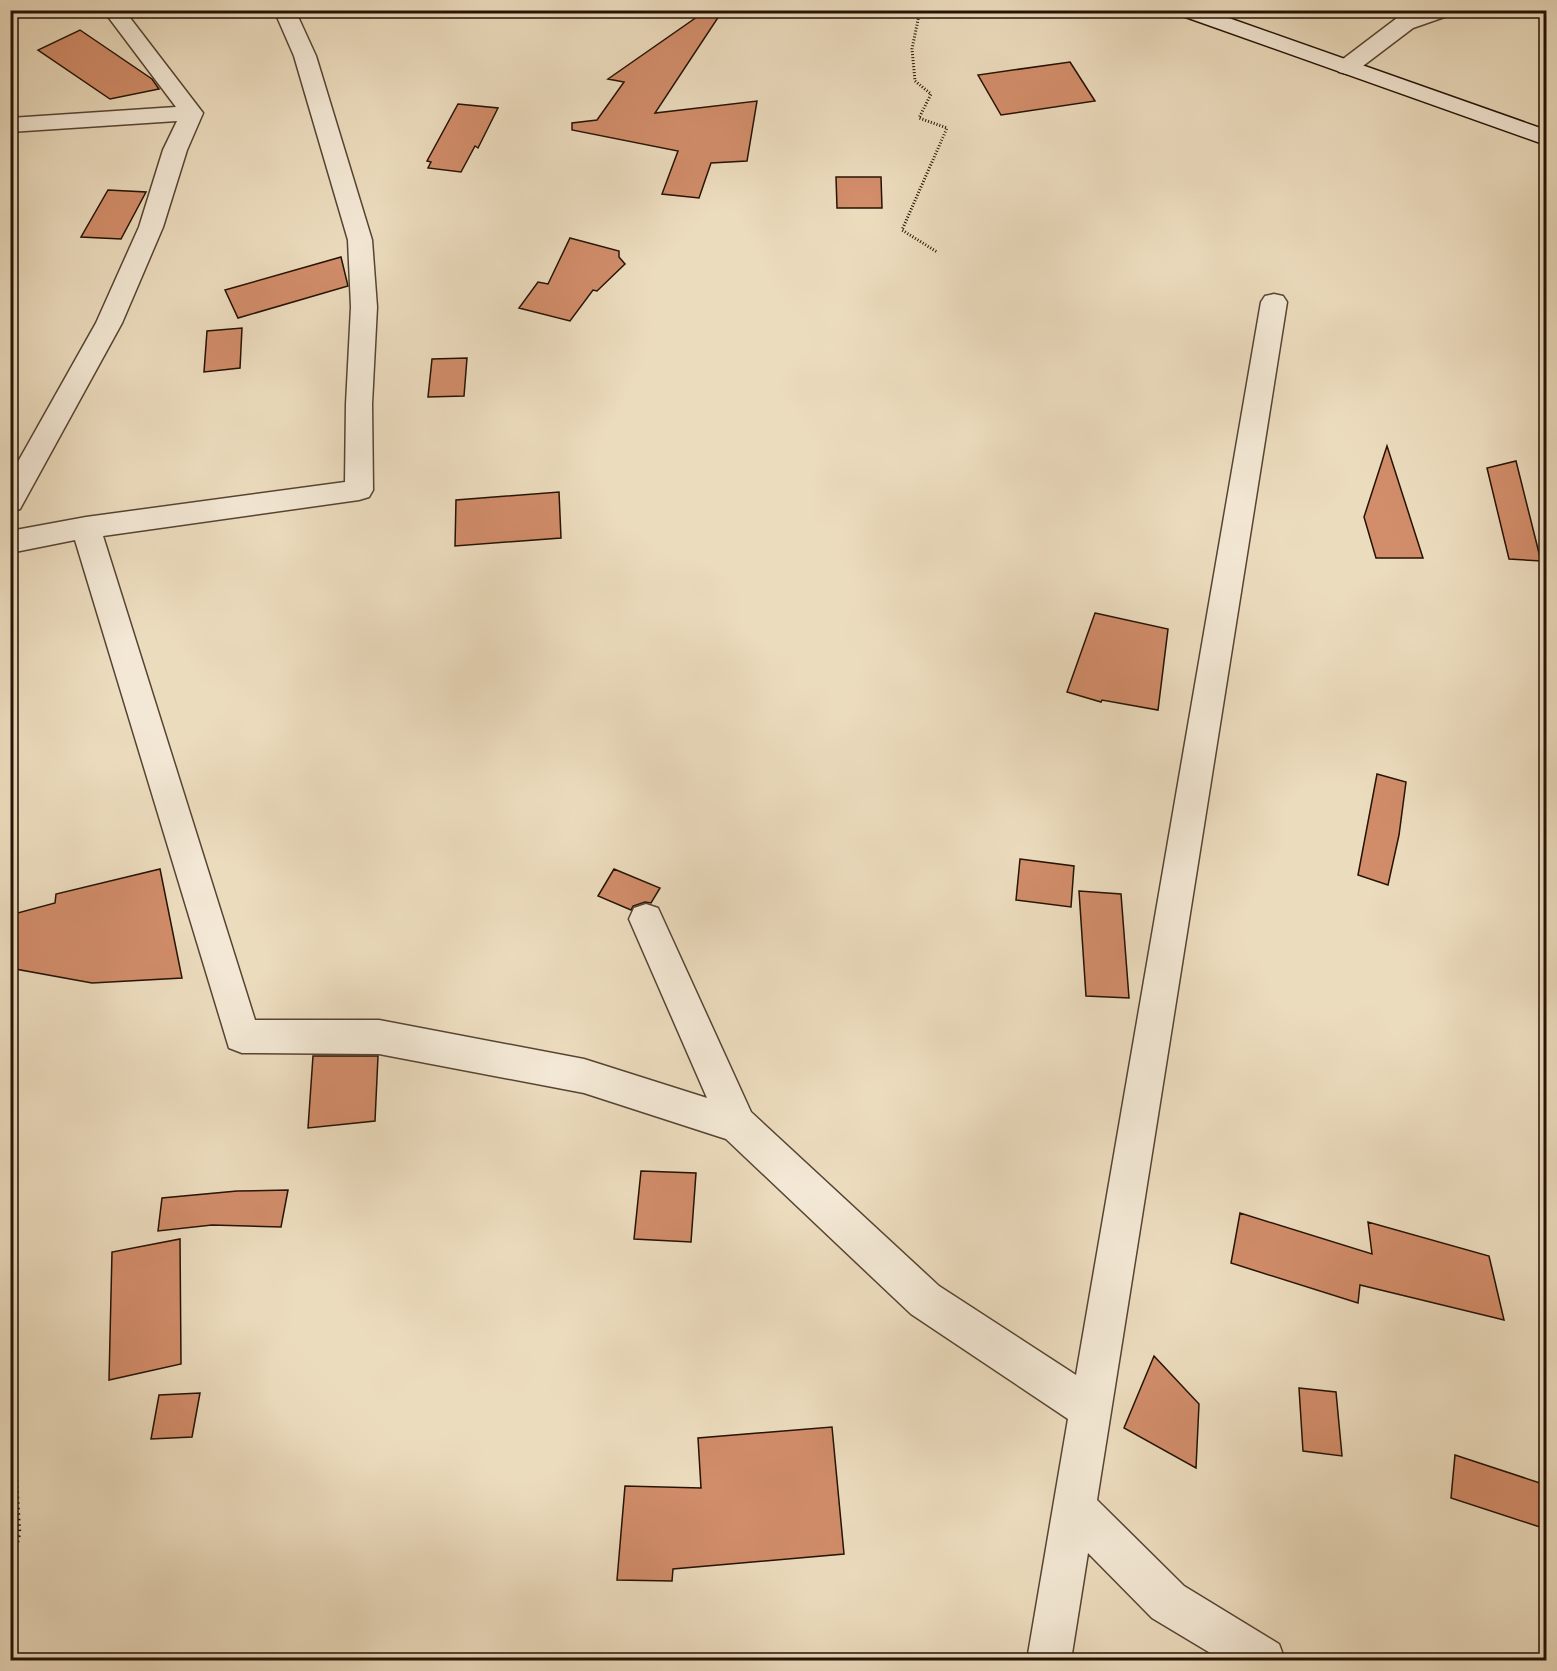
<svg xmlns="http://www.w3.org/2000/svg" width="1557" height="1671" font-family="'IM FELL Double Pica',serif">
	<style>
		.building { fill: #d28d6a; stroke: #241204; stroke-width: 1.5 }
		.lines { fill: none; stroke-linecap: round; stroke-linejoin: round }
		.street-casing { stroke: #564432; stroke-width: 3 }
		.secondary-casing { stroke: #241204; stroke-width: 3 }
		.path-far1 { stroke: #241204; stroke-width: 3; stroke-dasharray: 1 2; stroke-linecap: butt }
		.path { stroke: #241204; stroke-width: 4.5; stroke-dasharray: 1.5 4; stroke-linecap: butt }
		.street { fill: #f3e8d5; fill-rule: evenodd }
		.secondary { fill: #f3e8d5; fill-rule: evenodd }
	</style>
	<rect width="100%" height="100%" fill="#ecdcbe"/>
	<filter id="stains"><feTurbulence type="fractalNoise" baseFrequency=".00333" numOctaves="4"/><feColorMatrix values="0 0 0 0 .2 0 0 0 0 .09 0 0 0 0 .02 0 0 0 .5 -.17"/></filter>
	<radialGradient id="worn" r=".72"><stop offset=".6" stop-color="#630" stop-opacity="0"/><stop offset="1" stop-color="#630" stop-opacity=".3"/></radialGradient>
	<path class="building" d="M707 10H723L655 113 757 101 747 161 711 163 699 198 662 194 678 151 572 130V123L597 120 624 82 608 79Z
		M80 30 152 79 159 89 110 99 38 50Z
		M1070 62 1095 101 1001 115 978 75Z
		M458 104 498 108 478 148 475 146 461 172 428 168 431 162 427 161Z
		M836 177H881L882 208H837Z
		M108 190 146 192 121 239 81 237Z
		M570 238 619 251V257L625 264 597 291 593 290 570 321 519 308 538 282 548 284Z
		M341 257 348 286 238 318 225 290Z
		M242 328 240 368 204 372 207 331Z
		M467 358 464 396 428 397 432 359Z
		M1387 446 1423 558H1376L1364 517Z
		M1516 461 1541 561 1509 559 1487 468Z
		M559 492 561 538 455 546 456 500Z
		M1095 613 1168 629 1158 710 1102 700 1101 702 1067 692Z
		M1377 774 1406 782 1399 835 1388 885 1358 875Z
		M1020 859 1074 866 1071 907 1016 900Z
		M160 869 182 978 92 983 10 968V915L55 903 56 894Z
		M614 869 660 888 651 903 645 902 633 906 631 910 598 896Z
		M1079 891 1121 894 1129 998 1086 996Z
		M313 1056H378L375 1121 308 1128Z
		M641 1171 696 1173 691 1242 634 1239Z
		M288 1190 281 1227 212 1225 158 1231 162 1198 237 1191Z
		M1240 1213 1372 1254 1368 1222 1489 1256 1504 1320 1360 1285 1358 1303 1231 1263Z
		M180 1239 181 1364 109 1380 112 1252Z
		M1154 1356 1199 1404 1196 1468 1124 1428Z
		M1299 1388 1336 1392 1342 1456 1303 1451Z
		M200 1393 192 1437 151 1439 159 1395Z
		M832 1427 844 1554 673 1569 672 1581 617 1580 625 1486 701 1488 698 1438Z
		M1455 1455 1546 1485V1529L1451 1498Z"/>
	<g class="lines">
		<g class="street-casing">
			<path id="street" d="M103 10H124L203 113 187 150 163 227 122 323 20 509 10 512V476L96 323 139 227 163 150 177 121 10 132V118L176 107Z
				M274 10H295L316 56 372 240 377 307 372 404 373 490 369 497 359 500 103 536 255 1020H379L584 1059 707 1098 629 919 634 908 646 904 658 908 751 1112 939 1286 1076 1375 1261 302 1265 296 1274 294 1283 296 1287 302 1097 1500 1184 1586 1279 1644 1285 1660H1222L1152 1618 1088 1553 1071 1660H1027L1068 1419 911 1314 726 1139 584 1093 379 1054 242 1053 229 1048 75 540 10 553V531L86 517 345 482 346 404 351 307 348 240 294 56Z
				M1423 10H1456L1453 14 1413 28 1355 72 1347 74 1339 72 1336 67 1339 62 1397 18Z"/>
		</g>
		<g class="secondary-casing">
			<path id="secondary" d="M1174 10H1206L1546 130V145L1177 14Z"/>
		</g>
		<path class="path-far1" d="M920 10 912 49 915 81 931 94 919 118 947 128 902 230 937 252"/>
		<path class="path" d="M10 1376 19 1533 10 1574"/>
		<use href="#street" class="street"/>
		<use href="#secondary" class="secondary"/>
	</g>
	<rect width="1557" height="1671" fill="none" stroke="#ecdcbe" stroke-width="36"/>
	<rect x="12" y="12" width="1533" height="1647" fill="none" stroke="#241204" stroke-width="3"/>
	<rect x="18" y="18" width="1521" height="1635" fill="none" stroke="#241204" stroke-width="1.5"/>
	<rect width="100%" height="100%" filter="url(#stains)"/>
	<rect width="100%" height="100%" fill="url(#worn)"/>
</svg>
